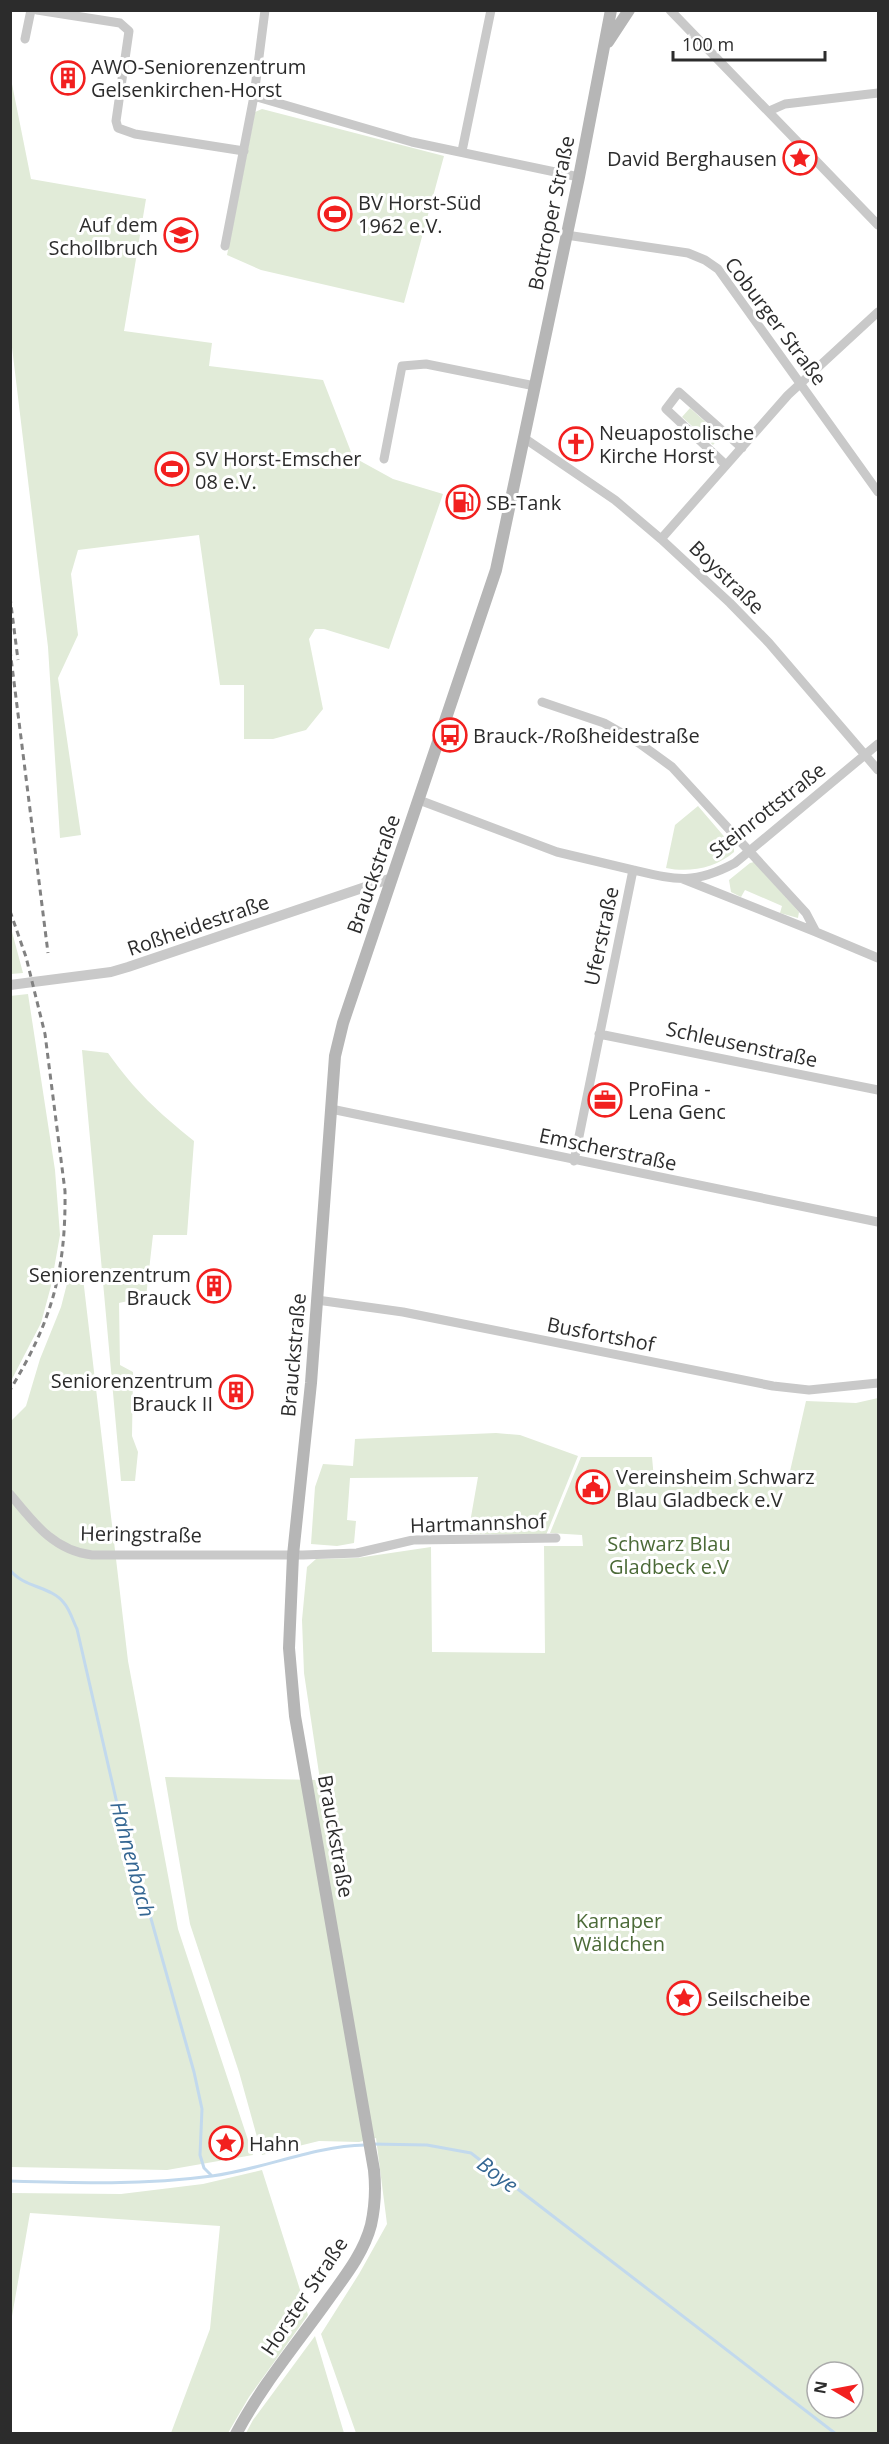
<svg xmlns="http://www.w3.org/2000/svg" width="889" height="2444" font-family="'Open Sans',sans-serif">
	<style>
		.green { fill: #e1ebd8; fill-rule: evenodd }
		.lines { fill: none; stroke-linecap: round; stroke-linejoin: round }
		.stream { stroke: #c2d9ed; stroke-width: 3 }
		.minor { stroke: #c9c9c9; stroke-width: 9 }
		.tertiary { stroke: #c9c9c9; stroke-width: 10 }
		.secondary { stroke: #b6b6b6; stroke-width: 12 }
		.rail { stroke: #818181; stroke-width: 3; stroke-dasharray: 6 4.5; stroke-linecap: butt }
		.labels { text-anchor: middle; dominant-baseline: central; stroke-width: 6; stroke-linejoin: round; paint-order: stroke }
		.poi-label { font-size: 20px; fill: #2c2c2c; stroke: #fff; text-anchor: start }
		.street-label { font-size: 20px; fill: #2c2c2c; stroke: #fff }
		.park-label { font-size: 20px; fill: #4b6a37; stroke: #fff }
		.water-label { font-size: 21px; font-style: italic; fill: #356793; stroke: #fff }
	</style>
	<rect width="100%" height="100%" fill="#fff"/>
	<path class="green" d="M10 74 31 179 146 199 124 331 212 343 209 366 323 380 353 457 393 479 443 494 389 649 324 629H315L309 639 323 709 306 730 273 739H244V685H220L199 535 78 550 71 574 78 635 58 678 81 835 60 838 48 647 11 339Z
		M262 109 444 156 404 303 261 270 227 255 255 112Z
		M690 408 721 436 713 445 682 417Z
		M698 806 734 848V852C716 868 689 873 666 868L675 825Z
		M754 862 799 912 798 918 780 913 782 906 745 890 741 897 731 892 729 880 750 863Z
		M11 928 23 973 11 974H10Z
		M28 994 55 1170 60 1235 51 1286 41 1323 11 1381 10 996Z
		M82 1050 108 1053C136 1092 157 1111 194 1141L187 1235H153L146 1297 119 1303 120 1365 133 1372 132 1436 138 1452 135 1481H121Z
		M79 1273 83 1278 128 1661 178 1929 253 2155 167 2170 11 2167V1421L26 1406 40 1359 61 1307 69 1276Z
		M878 1398V2433H356L321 2334 359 2274 387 2224 376 2138 359 2142 319 2141 262 2155 239 2072 190 1924 165 1777 320 1780 304 1673 302 1620 307 1567 316 1559 357 1558 431 1547 432 1652 545 1653 544 1546H583L582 1535 550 1533 581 1457H652L654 1479 788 1480 806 1401 856 1403ZM817 2372H853V2408H817Z
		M496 1433 520 1435 578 1456 546 1535 468 1534 478 1477 350 1478 347 1520 356 1521 354 1543 337 1546 311 1544 315 1487 323 1464 353 1466 355 1439Z
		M262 2170 308 2315 249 2397 228 2433H171L210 2329 220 2226 30 2213 11 2322V2193L121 2194 203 2184Z
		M315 2336 344 2433H246L253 2420Z"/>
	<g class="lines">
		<path class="stream" d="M10 1570C24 1588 51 1586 64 1603 70 1610 73 1621 77 1629L124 1834 141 1883 194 2072 202 2109 200 2155 204 2168 212 2176
			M371 2144 427 2145 471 2153 836 2434
			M10 2181C77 2183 146 2185 212 2176 264 2169 313 2146 365 2145"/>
		<path class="minor" d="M37 10 120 23 129 31 116 121 118 128 135 134 244 151
			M670 10 878 225
			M25 39 31 10
			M254 96 412 142 579 177
			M769 111 785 104 878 93
			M462 151 491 10
			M566 235 688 253 705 260 718 269 878 492
			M225 246 254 96 265 10
			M524 438 615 500 661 539 730 603 769 643 878 770
			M384 459 402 366 426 364 535 386
			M726 465 666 409 679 392 742 448
			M661 539 788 395 878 312
			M542 702 604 723 639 743 672 767 806 913 816 932 683 879
			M419 800 557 852 633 870 574 1161
			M633 870C676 880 694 885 735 863L878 744
			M816 932 878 958
			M599 1034 878 1090
			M331 1109 878 1222
			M317 1300 403 1312 773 1386 809 1390 878 1383
			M10 1494C33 1522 54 1551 92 1555H303L357 1553 413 1540 556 1538"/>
		<path class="tertiary" d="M10 985 111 972 128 967 392 878"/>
		<path class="secondary" d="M608 42 629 10
			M236 2434C261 2386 299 2341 330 2297 346 2275 364 2252 371 2225 375 2207 376 2189 374 2170L295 1716 289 1648 293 1555 311 1383 335 1056 343 1023 496 570 579 177 611 10"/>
		<path class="rail" d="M10 597 18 660
			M10 650 48 953
			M10 911 26 957 45 1034 65 1191C66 1271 52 1321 10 1390"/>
	</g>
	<defs>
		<g id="building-ring" transform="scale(1.725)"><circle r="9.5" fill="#fff" stroke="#f2201f" stroke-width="1.5"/><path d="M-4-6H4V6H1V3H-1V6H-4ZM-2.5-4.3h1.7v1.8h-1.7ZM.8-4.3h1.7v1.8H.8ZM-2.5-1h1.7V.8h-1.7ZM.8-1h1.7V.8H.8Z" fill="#f2201f"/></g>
		<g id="sight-ring" transform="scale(1.725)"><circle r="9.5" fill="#fff" stroke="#f2201f" stroke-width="1.5"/><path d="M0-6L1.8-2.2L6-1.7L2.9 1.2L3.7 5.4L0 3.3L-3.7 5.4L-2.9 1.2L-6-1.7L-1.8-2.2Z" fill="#f2201f"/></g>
		<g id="stadium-ring" transform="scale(1.725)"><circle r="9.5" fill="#fff" stroke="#f2201f" stroke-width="1.5"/><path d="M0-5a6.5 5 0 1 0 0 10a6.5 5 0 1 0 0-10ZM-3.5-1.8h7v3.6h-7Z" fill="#f2201f"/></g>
		<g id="school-ring" transform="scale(1.725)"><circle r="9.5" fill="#fff" stroke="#f2201f" stroke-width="1.5"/><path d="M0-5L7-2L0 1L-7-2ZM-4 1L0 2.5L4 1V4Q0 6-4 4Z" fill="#f2201f"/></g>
		<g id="church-ring" transform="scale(1.725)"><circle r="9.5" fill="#fff" stroke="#f2201f" stroke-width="1.5"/><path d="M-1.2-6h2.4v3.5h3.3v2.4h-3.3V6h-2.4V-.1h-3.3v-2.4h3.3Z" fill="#f2201f"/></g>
		<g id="fuel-ring" transform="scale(1.725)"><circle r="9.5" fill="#fff" stroke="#f2201f" stroke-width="1.5"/><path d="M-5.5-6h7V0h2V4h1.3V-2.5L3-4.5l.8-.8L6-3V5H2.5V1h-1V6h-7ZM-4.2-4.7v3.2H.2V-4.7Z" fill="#f2201f"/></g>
		<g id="bus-ring" transform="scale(1.725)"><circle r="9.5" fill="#fff" stroke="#f2201f" stroke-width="1.5"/><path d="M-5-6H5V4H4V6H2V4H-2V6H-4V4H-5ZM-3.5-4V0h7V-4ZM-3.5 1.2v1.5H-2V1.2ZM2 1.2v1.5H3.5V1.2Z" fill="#f2201f"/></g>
		<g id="office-ring" transform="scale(1.725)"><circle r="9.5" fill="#fff" stroke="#f2201f" stroke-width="1.5"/><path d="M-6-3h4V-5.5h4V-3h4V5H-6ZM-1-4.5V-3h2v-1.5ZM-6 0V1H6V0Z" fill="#f2201f"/></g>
		<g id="civic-ring" transform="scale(1.725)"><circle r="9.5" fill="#fff" stroke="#f2201f" stroke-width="1.5"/><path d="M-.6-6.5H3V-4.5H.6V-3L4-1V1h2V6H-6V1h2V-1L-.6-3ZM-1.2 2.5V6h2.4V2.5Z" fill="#f2201f"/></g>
	</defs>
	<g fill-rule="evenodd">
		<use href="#building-ring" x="68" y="78"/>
		<use href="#sight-ring" x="800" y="158"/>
		<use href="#stadium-ring" x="335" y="214"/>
		<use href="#school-ring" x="181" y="235"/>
		<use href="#church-ring" x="576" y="444"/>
		<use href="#stadium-ring" x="172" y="469"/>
		<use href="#fuel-ring" x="463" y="502"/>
		<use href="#bus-ring" x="450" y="735"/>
		<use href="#office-ring" x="605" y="1100"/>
		<use href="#building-ring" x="214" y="1286"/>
		<use href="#building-ring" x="236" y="1392"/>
		<use href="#civic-ring" x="593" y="1487"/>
		<use href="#sight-ring" x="684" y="1998"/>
		<use href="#sight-ring" x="226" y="2143"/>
	</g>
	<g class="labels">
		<g class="poi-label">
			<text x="91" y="66">AWO-Seniorenzentrum<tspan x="91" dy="23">Gelsenkirchen-Horst</tspan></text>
			<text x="777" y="158" text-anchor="end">David Berghausen</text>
			<text x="358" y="202">BV Horst-Süd<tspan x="358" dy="23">1962 e.V.</tspan></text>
			<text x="158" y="224" text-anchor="end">Auf dem<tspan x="158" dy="23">Schollbruch</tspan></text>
			<text x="599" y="432">Neuapostolische<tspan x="599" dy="23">Kirche Horst</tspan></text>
			<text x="195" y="458">SV Horst-Emscher<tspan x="195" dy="23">08 e.V.</tspan></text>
			<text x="486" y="502">SB-Tank</text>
			<text x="473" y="735">Brauck-/Roßheidestraße</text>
			<text x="628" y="1088">ProFina -<tspan x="628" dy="23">Lena Genc</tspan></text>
			<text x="191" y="1274" text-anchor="end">Seniorenzentrum<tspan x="191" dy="23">Brauck</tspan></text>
			<text x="213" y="1380" text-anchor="end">Seniorenzentrum<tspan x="213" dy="23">Brauck II</tspan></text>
			<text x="616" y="1476">Vereinsheim Schwarz<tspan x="616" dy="23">Blau Gladbeck e.V</tspan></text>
			<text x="707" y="1998">Seilscheibe</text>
			<text x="249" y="2143">Hahn</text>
		</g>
		<g class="street-label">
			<text transform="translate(551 213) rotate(-78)">Bottroper Straße</text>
			<text transform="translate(776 321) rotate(53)">Coburger Straße</text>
			<text transform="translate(727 577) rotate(44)">Boystraße</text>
			<text transform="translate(767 810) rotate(-38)">Steinrottstraße</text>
			<text transform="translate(373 874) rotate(-71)">Brauckstraße</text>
			<text transform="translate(198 925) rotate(-19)">Roßheidestraße</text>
			<text transform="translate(601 936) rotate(-78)">Uferstraße</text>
			<text transform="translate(742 1044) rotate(12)">Schleusenstraße</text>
			<text transform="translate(608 1149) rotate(12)">Emscherstraße</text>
			<text transform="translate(601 1334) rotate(11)">Busfortshof</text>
			<text transform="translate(293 1355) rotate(-85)">Brauckstraße</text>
			<text transform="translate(478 1523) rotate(-2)">Hartmannshof</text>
			<text transform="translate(141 1534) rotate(1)">Heringstraße</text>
			<text transform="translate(336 1836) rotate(80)">Brauckstraße</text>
			<text transform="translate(304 2296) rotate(-56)">Horster Straße</text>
		</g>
		<g class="park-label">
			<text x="669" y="1543">Schwarz Blau<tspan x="669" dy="23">Gladbeck e.V</tspan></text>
			<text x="619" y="1920">Karnaper<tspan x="619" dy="23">Wäldchen</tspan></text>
		</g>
		<g class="water-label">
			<text transform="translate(133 1859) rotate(75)">Hahnenbach</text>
			<text transform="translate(498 2174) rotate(37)">Boye</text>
		</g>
	</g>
	<rect width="889" height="2444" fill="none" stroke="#2c2c2c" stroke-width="24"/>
	<g transform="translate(835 2390) rotate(280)"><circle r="28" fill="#ffffff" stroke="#ababab" stroke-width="1.5"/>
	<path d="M0-4.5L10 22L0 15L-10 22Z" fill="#f2201f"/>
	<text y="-9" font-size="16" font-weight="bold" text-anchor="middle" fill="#2c2c2c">N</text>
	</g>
	<path d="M673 51v9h152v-9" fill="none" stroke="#2c2c2c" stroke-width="3"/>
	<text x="682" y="51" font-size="18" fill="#2c2c2c" stroke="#ffffff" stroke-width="4.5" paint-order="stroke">100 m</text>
</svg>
